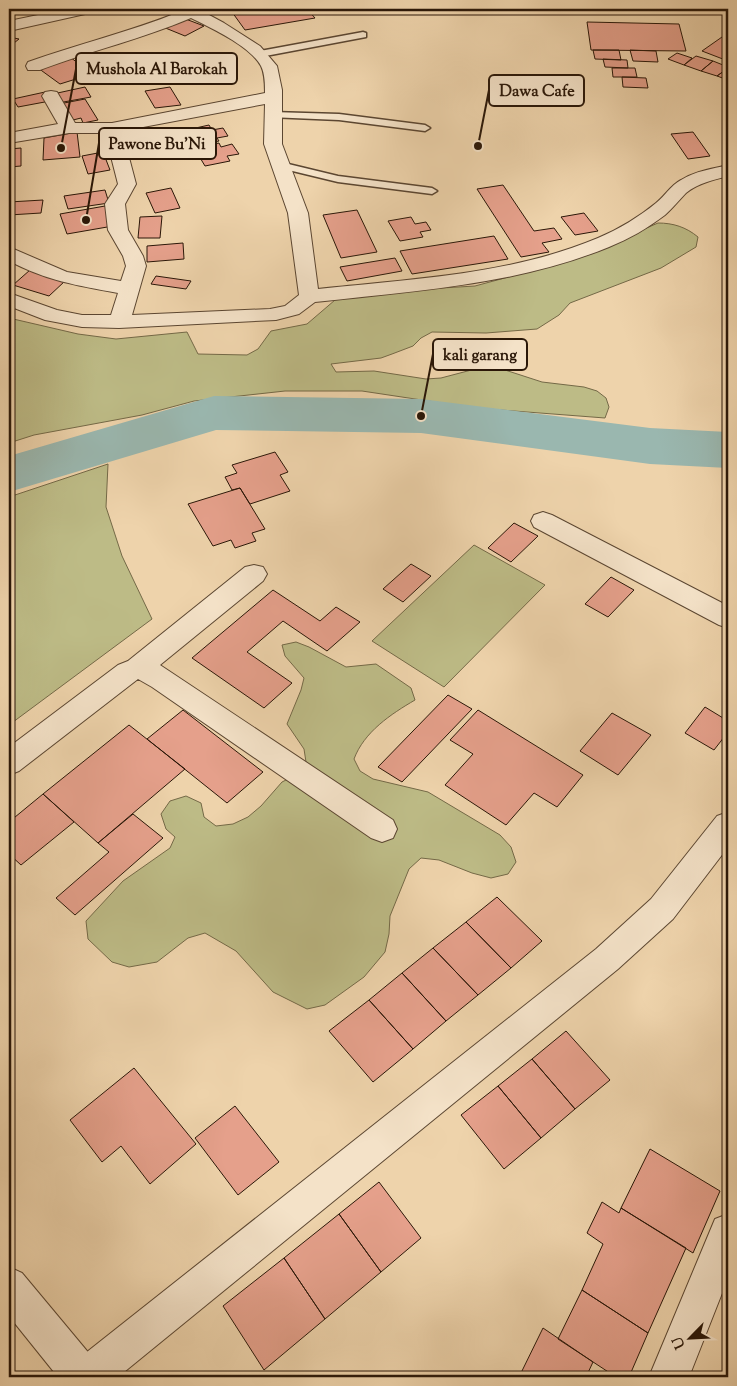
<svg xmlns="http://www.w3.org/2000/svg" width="737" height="1386" font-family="'Sorts Mill Goudy',serif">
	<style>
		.green { fill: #bdbb86; stroke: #746947 }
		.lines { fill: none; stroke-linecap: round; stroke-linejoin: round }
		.river { fill: #9ab7af; fill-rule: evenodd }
		.building { fill: #e5a08b; stroke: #2a1708 }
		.service-casing { stroke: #5b4631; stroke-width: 3 }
		.minor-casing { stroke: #5b4631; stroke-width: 2 }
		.tertiary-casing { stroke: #5b4631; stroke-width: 2 }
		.service { fill: #f4e2c8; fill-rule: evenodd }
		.minor { fill: #f4e2c8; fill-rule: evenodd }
		.tertiary { fill: #f4e2c8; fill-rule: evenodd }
		.leader { fill: none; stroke: #2a1708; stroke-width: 2 }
		.callout-dot { fill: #2a1708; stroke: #f4e2c8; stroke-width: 2 }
		.callout { fill: #f4e2c8; stroke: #2a1708; stroke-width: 2 }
		.callout-label { font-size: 16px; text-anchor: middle; font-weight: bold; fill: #2a1708 }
	</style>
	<rect width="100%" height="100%" fill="#eed3ab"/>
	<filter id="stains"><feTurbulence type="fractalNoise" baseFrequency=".004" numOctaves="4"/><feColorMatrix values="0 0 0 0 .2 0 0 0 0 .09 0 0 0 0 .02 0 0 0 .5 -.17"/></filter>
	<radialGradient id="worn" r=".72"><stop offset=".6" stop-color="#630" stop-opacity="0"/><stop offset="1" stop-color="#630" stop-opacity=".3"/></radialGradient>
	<path class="green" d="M658 223C673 223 686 227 698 237L696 247 661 268 570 303 559 315 537 329 486 333 432 332 421 338 413 346 392 354 381 358 331 364 336 372 374 371 426 379 441 378 479 368 505 370 542 382 584 387 597 391 606 398 609 407 605 418 475 408 362 391H285L194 401 142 415 34 435 9 443V318L78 334 116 339 187 332 198 354 247 355 258 349 271 331 307 324 342 294 475 286 575 259Z
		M108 464 106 507 122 556 152 619 9 725V497Z
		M474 545 545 585 444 687 372 641Z
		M296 642 309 647 346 667 376 664 411 688 415 700C391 714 364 732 354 759L360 771 373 779 428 792 500 835 511 847 516 862 508 874 491 878 472 873 439 860 421 858 409 869 390 916 389 934 385 952 364 977 325 1005 307 1009 273 992 236 951 205 933 188 938 157 962 129 967 112 962 88 939 86 921 123 881 170 848 175 837 166 829 161 814 170 801 186 796 201 803 204 817 216 826 233 824 248 817 261 806 282 782 298 774 306 762 304 749 287 724 301 690 304 678 285 656 282 645Z"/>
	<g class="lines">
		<path class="river" d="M214 396 421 399 650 428 728 432V468L650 464 421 433 216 430 9 492V456Z"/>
	</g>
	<path class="building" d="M252 9H307L315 18 245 30 232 12Z
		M183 18 204 26 185 36 163 27Z
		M587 22 679 24 686 51 591 50Z
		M9 37 19 39 9 47Z
		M722 37 728 40V61L702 51Z
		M593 50H619L621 60 595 59Z
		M630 50 656 51 658 62 633 61Z
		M677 53 692 58 684 65 668 59Z
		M696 56 713 61 701 71 684 65Z
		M70 57 92 74 60 84 38 68Z
		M603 59 627 60 628 68 605 67Z
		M713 61 728 67V68L717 76 701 71Z
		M612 68H635L637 77H613Z
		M728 68V80L717 76Z
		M622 77 646 78 648 88 623 87Z
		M85 87 91 97 58 103 53 94Z
		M170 87 181 105 155 108 145 91Z
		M45 92 50 101 18 107 13 99Z
		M85 99 98 120 83 123 81 118 69 121 59 104Z
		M209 125 212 130 223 128 228 136 217 138 219 141 177 149 169 134Z
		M77 132 80 157 43 160 44 138Z
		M693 132 710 156 688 159 671 134Z
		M219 143 221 147 232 144 239 154 227 156 230 161 205 166 199 156 186 159 183 154 196 151 195 148Z
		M21 148V166L9 167V149Z
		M103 152 110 170 88 174 82 156Z
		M503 185 534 231 554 228 562 239 542 243 549 252 521 257 477 189Z
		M171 188 180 208 155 213 146 193Z
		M105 190 109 203 68 209 64 196Z
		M43 200 41 213 9 215V202Z
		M105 206 113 226 67 234 60 214Z
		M357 210 377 252 341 258 323 215Z
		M584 213 598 231 575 235 561 217Z
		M162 216 160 238H138L140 217Z
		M411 217 415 224 426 222 431 230 420 232 423 237 400 241 388 221Z
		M494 236 508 259 412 274 400 251Z
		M183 243 184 259 147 262V246Z
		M395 258 402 271 347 281 340 267Z
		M30 270 65 281 49 296 13 285Z
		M156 276 191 281 186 289 151 284Z
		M275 452 288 472 280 475 290 491 250 504 240 488 232 490 225 477 237 473 232 465Z
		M240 488 265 529 252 533 256 541 235 548 231 540 213 546 188 504Z
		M514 523 538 536 511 562 488 548Z
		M411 564 431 576 403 602 383 589Z
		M611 577 634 590 608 617 585 604Z
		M273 590 320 621 336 607 360 622 327 651 283 621 247 652 292 683 264 708 192 658Z
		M448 695 472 709 402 782 378 767Z
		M705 707 728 721V732L714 750 685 733Z
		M183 710 263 772 227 803 147 739Z
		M478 710 583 775 557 807 534 793 506 825 445 785 473 754 450 740Z
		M612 713 651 735 618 775 580 751Z
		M129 725 185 769 98 843 43 794Z
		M43 794 74 822 21 865 9 854V822Z
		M133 814 163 838 75 915 56 898 109 852 98 843Z
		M497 897 542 941 511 968 466 922Z
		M466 922 511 968 478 995 433 948Z
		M433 948 478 995 446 1021 402 973Z
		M402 973 446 1021 413 1049 369 1000Z
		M369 1000 413 1049 373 1082 329 1031Z
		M566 1031 610 1080 575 1109 532 1059Z
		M532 1059 575 1109 541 1138 498 1086Z
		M134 1068 196 1144 150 1184 121 1146 102 1162 70 1120Z
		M498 1086 541 1138 504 1169 461 1115Z
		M235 1106 279 1162 238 1195 195 1138Z
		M650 1149 720 1191 693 1253 621 1208Z
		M379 1182 421 1238 381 1272 339 1214Z
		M602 1202 619 1213 621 1208 686 1248 648 1333 582 1290 603 1244 587 1233Z
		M339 1214 381 1272 325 1319 284 1258Z
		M284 1258 325 1319 264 1370 223 1306Z
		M582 1290 648 1333 629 1377H616L558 1339Z
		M543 1328 593 1362 586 1377H519Z"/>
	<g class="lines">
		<g class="service-casing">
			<path id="service" d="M363 32 366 33V37L260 57 256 54 260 51Z
				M272 112 339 114 425 125 430 128 425 131 339 120 269 117V113Z
				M280 162 338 176 432 188 437 191 432 194 338 182 276 167 275 165Z"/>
		</g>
		<g class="minor-casing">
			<path id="minor" d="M67 9H96L94 12 9 31V21Z
				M177 9H198L224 23 260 46 277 66 282 90V144L308 213 318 289C412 279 510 275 598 238 619 229 639 217 656 203 665 196 671 185 681 180 695 171 712 169 728 165V176C714 180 698 183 686 193 679 200 673 208 665 215 648 228 629 239 609 247 516 285 415 291 315 302L299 314 276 320 119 328 82 327 45 320 9 306V293L57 310 82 315H111L118 293C75 285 48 281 9 261V247L67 272 121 281 126 266 123 256 108 230 105 204 118 184 105 133H69L9 143V133L58 124 42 96 45 92 51 91 57 92 75 123H112L265 93C265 84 265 74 261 66 250 46 211 28 191 18 142 39 90 51 40 70H28L26 66 28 62C78 44 130 32 179 12ZM265 104 264 144 288 213 299 295 285 306 270 309 132 315 146 266 143 256 128 230 125 204 136 184 122 131Z
				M543 512 552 515 728 606V628L719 625 534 527 531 521 534 515Z
				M254 565 263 567 267 574 263 581 160 665 393 820 397 829 393 838 382 842 371 838 152 687 138 679 19 771 9 775V747L118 665 128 661 245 567Z
				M728 812V847L673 919 618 969 118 1377H67L73 1363 596 949 651 899 717 816Z
				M728 1214V1278L689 1377H649L715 1219Z"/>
		</g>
		<g class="tertiary-casing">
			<path id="tertiary" d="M9 1267 22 1273 97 1363 103 1377H58L9 1316Z"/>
		</g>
		<use href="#service" class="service"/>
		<use href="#minor" class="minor"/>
		<use href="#tertiary" class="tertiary"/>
	</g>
	<path class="leader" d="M61 148L76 69M478 146L489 90M86 220L99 143M421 416L433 354"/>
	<g class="callout-dot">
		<circle cx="61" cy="148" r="5"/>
		<circle cx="478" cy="146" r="5"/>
		<circle cx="86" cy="220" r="5"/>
		<circle cx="421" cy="416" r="5"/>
	</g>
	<g class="callout">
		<rect x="76" y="53" width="161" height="31" rx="5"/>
		<rect x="489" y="75" width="95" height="31" rx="5"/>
		<rect x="99" y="128" width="117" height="31" rx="5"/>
		<rect x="433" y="339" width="94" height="31" rx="5"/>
	</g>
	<g class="callout-label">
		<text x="157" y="74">Mushola Al Barokah</text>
		<text x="537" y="96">Dawa Cafe</text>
		<text x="157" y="149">Pawone Bu'Ni</text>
		<text x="480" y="360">kali garang</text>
	</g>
	<rect width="737" height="1386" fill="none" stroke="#eed3ab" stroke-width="30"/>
	<rect x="10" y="10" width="717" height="1366" fill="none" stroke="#2a1708" stroke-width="2.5"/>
	<rect x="15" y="15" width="707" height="1356" fill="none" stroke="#2a1708"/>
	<g transform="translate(690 1338) rotate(246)" stroke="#f4e2c8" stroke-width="4" paint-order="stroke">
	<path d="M0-4L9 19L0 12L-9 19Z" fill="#2a1708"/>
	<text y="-8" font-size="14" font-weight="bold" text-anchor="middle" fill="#2a1708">U</text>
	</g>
	<rect width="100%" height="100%" filter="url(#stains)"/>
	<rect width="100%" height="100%" fill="url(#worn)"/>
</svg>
